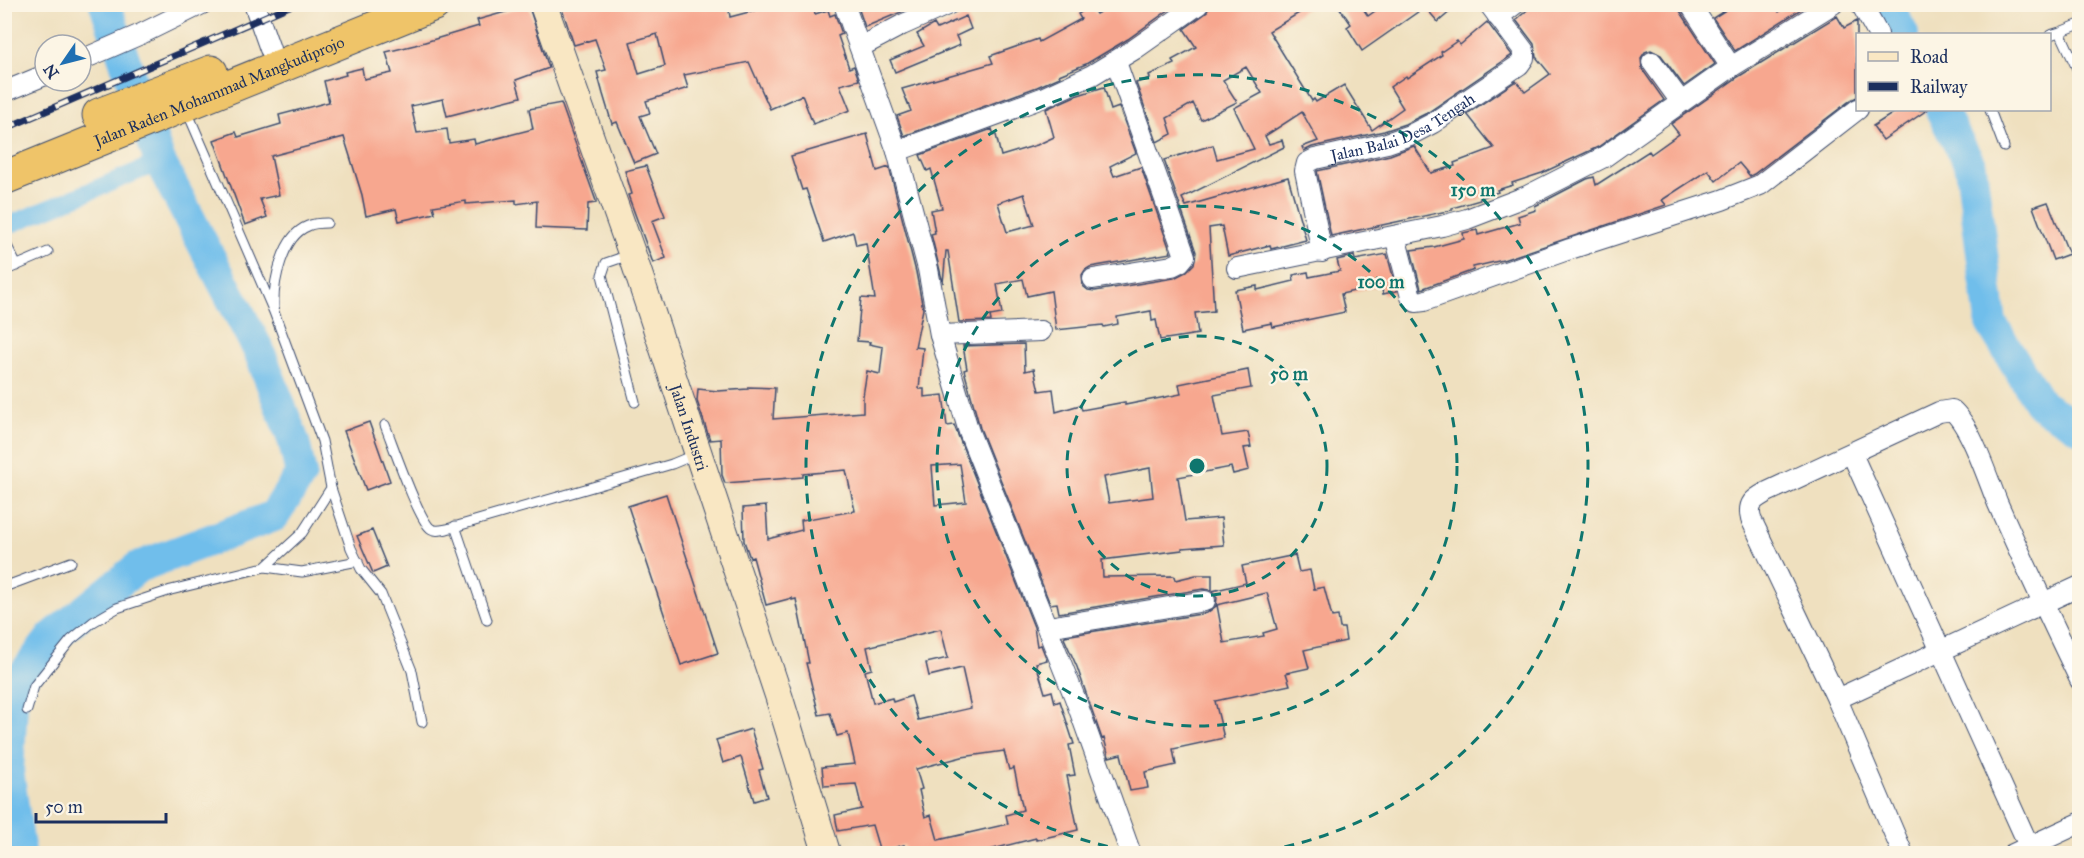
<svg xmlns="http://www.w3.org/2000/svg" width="2084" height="858" font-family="'IM FELL Great Primer',serif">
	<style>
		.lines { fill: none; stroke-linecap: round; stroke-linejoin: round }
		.canal { stroke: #70beeb; stroke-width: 18 }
		.river { stroke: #70beeb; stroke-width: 32 }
		.building { fill: #f7a78f; fill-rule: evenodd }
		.lane-casing { stroke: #3b4a6d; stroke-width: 11 }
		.street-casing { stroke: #3b4a6d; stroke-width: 22 }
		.secondary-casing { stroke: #3b4a6d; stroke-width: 29 }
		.highway-casing { stroke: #3b4a6d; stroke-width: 35 }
		.lane { stroke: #fff; stroke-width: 9 }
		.street { stroke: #fff; stroke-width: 20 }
		.secondary { stroke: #f9e7c3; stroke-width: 27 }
		.highway { stroke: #efc469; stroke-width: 33 }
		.rail-casing { stroke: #1b2f5e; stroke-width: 7 }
		.rail { stroke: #fcf5e5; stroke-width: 4.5; stroke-dasharray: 14; stroke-linecap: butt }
		.ring { fill: none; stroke: #0f766e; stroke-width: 3; stroke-dasharray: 10 8 }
		.labels { text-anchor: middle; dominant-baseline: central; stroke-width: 4.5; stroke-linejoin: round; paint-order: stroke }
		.street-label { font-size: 16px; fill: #1b2f5e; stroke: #fcf5e5 }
		.centre { fill: #0f766e; stroke: #fcf5e5; stroke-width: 3 }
		.ring-label { font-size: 18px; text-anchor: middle; font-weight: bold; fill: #0f766e; stroke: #fcf5e5; stroke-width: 4.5; stroke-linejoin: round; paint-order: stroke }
	</style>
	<rect width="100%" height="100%" fill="#fcf5e5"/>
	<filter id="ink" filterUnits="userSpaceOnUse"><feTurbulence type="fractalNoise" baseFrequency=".0167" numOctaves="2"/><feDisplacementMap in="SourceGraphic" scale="12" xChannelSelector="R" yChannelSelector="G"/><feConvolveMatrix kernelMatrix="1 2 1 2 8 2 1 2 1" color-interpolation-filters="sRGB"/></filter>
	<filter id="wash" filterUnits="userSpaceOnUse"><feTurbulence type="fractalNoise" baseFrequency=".008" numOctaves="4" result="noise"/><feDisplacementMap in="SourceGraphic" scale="24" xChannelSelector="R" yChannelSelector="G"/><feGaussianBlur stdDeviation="1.35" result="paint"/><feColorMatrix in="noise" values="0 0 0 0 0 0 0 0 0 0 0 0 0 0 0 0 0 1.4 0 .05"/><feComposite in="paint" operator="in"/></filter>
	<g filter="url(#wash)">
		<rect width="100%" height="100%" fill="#efe0bf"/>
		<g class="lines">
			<path class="canal" d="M4 227 160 162"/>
			<path class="river" d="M1887 4 1903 34
				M1941 110 1971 167 1991 323 2041 405 2080 428
				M20 854 8 771 13 688 52 637 138 567 274 516 301 474 294 442 259 351 160 162 105 4"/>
		</g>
		<g id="blocks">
			<path class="building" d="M514 4H528L549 68 516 80 521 97 447 116 443 99 411 106 417 133 447 129 449 143 474 139 475 144 533 129 529 109 561 103 596 201V203L588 204 587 230 536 228 537 201 516 204V200L466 204V201L433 206 435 213 399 221 396 209 366 216 362 195 344 137 271 156 279 195 260 199 267 217 245 225 214 140 236 132 238 137 281 124 279 115 329 102 324 81 346 75 345 72 362 68 364 79 392 73 386 52 415 45 479 26 477 20 516 9Z
				M567 4H728L730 17 768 7 767 4H812L815 14 828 10 830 16 835 14 842 34 838 36 849 68 854 66 859 80 840 85 850 110 813 124 802 95 770 109 749 62 684 75 688 88 646 101 650 113 640 116 656 154 634 163 617 122 612 124 603 94 597 72 606 70 595 39 574 45 561 6ZM657 34 665 66 639 74 630 42Z
				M864 4H918V5L865 27 858 7Z
				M1114 4H1177L1128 39 1086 64 1059 75 1060 77 1037 87 904 136 897 116 911 111 902 89 993 63 990 56 1038 39 1039 42 1081 19 1078 14 1091 6 1096 14Z
				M1211 4H1314L1269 31 1312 101 1314 99 1316 102 1344 85 1372 130 1403 108 1390 87 1406 76 1407 78 1442 55 1441 52 1457 41 1460 45 1487 22 1512 55 1427 113 1405 124 1384 131 1312 147 1304 151 1302 147 1318 141 1302 112 1265 136 1269 144 1282 140 1284 147 1182 198 1186 206 1288 177 1306 240 1271 249 1270 245 1228 256 1222 226 1209 228 1214 311 1195 313 1198 334 1160 340 1156 320 1152 321 1151 311 1117 317 1118 324 1104 327 1103 325 1056 330 1051 291 1027 296 1023 279 997 284 1002 314 990 316 991 321 959 322 948 251H946L943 283 931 234 935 233 931 210 942 208 931 169 927 171 920 155 992 129 994 135H996L1001 156 1037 145 1054 137 1046 109 1075 96 1104 87 1111 110 1119 107 1136 153 1110 166 1114 176 1141 167 1171 253 1090 267 1085 270 1082 275 1083 286 1088 290 1095 291 1174 278 1186 272 1194 264 1196 252 1164 160 1213 145 1217 159 1254 149 1234 108 1262 93 1246 67 1223 80 1237 102 1201 120 1193 103 1167 118 1172 134 1157 142 1136 83 1150 78 1149 75 1174 64 1172 60 1196 47 1184 29 1206 13ZM1024 194 1034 225 1007 232 998 203Z
				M1337 4H1360L1368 16 1385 4H1459L1438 22 1425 7 1362 51 1347 27 1351 24Z
				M1534 4H1678L1680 11 1715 64 1684 86 1661 55 1651 50 1645 52 1641 58 1642 69 1664 100 1598 147 1542 173 1512 183 1513 185 1497 190 1498 192 1480 198V200L1452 208V210L1331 236 1317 171 1390 155 1414 146 1431 173 1455 166 1454 163 1494 148 1467 114 1516 81 1525 92 1550 74 1536 57 1534 44 1516 20Z
				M1735 4H1774L1779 12 1790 4H1809L1735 51 1713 18Z
				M966 16 971 29 956 36 960 45 895 72 890 60 924 46 917 34 934 24 937 29Z
				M1837 16 1844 28 1857 21V97L1851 100 1754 174 1750 176 1739 163 1716 181 1708 170 1662 200 1666 205 1503 260 1473 267 1474 270 1421 289 1411 250 1434 247 1464 239 1463 233 1477 230 1478 235 1520 223 1518 216 1536 210 1535 206 1587 179 1594 177 1596 185 1649 151 1651 154 1679 134 1671 124 1738 77Z
				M1898 110H1927L1883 140 1873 126Z
				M867 134 877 171 889 167 916 272 923 309 915 347 923 348 919 389H924V397L943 395 947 426 954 425 1034 627 1037 646 1041 645 1047 660 1036 663 1045 693 1052 691 1055 703 1060 701 1074 744 1069 745 1075 775 1067 776 1078 830 1036 840V838L974 854H906L904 845 880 852 872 825 838 831 835 815 862 809 856 784 824 786 822 767 855 764 848 733 837 736 830 713 819 715 806 663H809L796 599 792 600V598L766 605 753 557 750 558 744 541 743 508 766 506 768 539 802 530 801 520 855 511 846 470 803 474V477L725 483 722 475 721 439 710 440 697 401 698 389 718 391 748 389V387L775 388 773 419 863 412V396L867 371 880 374 883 347 869 344 870 342 857 341 861 298 875 299 866 243 856 245 853 232 824 242 806 189 802 190 791 156ZM960 464 966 502 935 505 932 466ZM941 629 948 658 926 663 929 676 962 668 971 708 918 720 911 696 893 702 892 698 873 703 865 671 872 669 867 647ZM1004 751 1009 770 1014 768 1023 810 1006 815 1008 824 938 840 931 815 925 817 919 790 922 789 916 769 962 757Z
				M646 166 665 216 652 221 666 258 653 263 628 195 632 194 625 171Z
				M2048 202 2069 254 2053 260 2033 207Z
				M1387 254 1397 291 1383 294 1381 285 1341 294 1345 312 1273 327 1272 323 1243 329 1235 290 1257 286V290L1294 281 1293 275 1308 272 1309 277 1340 271 1337 260 1354 256 1355 260Z
				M1024 344 1025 371 1034 369 1039 391 1053 389 1056 412 1080 405 1082 410 1125 402V405L1181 394 1179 384 1248 370 1251 388 1214 395 1222 436 1248 432 1251 447 1244 448 1249 470 1233 474 1231 467 1178 477 1185 521 1221 518 1224 545 1182 548V550L1102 560 1103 577 1174 576 1175 580 1196 575H1212V591L1246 583 1242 566 1295 555 1299 572 1310 570 1314 589 1324 587 1332 617 1338 616 1340 628H1344L1346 641 1304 650 1309 668 1286 673 1290 685 1215 701 1224 738 1173 749 1176 765 1145 772 1148 788 1130 791 1121 754 1109 757 1104 738 1102 739 1077 667 1064 638 1065 636 1207 613 1216 606 1217 598 1210 590 1203 589 1059 613 1057 603 1050 604 980 428 964 370 967 369 963 346ZM1150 468 1153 497 1109 503 1104 477ZM1267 593 1277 629 1263 633 1264 636 1224 643 1217 605Z
				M369 422 390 481 366 490 344 431Z
				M666 494 718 653 681 665 628 506Z
				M372 530 387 567 373 573 357 536Z
				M751 729 763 769 759 770 767 797 754 801 741 757 723 763 716 740Z"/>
		</g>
	</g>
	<g filter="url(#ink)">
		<use href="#blocks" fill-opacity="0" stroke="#3b4a6d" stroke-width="1.5"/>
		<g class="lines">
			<g class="lane-casing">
				<path id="lane" d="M2060 32 2080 24
					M2050 35 2060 32 2080 75
					M1990 110 2004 147
					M187 111 274 312 322 441 331 488 351 548 361 569 381 594 412 671 422 722
					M4 240 17 266
					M629 255 606 263 602 275 635 402
					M4 271 48 252
					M274 307C273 283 282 236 308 226 314 223 321 223 327 223
					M385 425C393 445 417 516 430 528 435 532 441 530 447 529L672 464 696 454
					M455 526 487 620
					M265 567 302 533 331 488
					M4 587 71 562
					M27 710 34 686 71 640 93 622 117 608 171 590 265 567 302 572 358 561"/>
			</g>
			<g class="street-casing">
				<g id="street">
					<path d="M254 4 270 49"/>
					<path d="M844 4 897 151 928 269 940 335 969 432 1075 698 1131 854"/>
					<path d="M1690 4 1731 67"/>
					<path d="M1861 4 1878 34"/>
					<path d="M1498 17 1515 4"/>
					<path d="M860 47 902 25 949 4"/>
					<path d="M81 60 141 34 202 4"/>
					<path d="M1652 62 1681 102"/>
					<path d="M4 92 45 75"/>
					<path d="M897 151 1042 98 1092 75 1135 49 1199 4"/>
					<path d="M1395 236 1411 297 1416 302 1424 301 1570 249 1722 200 1760 185 1858 109"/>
					<path id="s1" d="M1322 252 1305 171 1307 163 1315 159 1387 143 1410 135 1433 123 1519 65 1524 58V51L1489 4"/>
					<path d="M1237 268 1442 226 1467 219 1527 196 1604 157 1731 67 1833 4"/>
					<path d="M1093 279 1172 266 1180 262 1185 256 1116 62"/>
					<path d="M940 335 1041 331"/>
					<path d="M1852 454 2029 846"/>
					<path d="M1048 627 1205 601"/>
					<path d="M1837 699 2080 586"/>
					<path d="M1903 854 1837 699 1751 519C1747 503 1754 499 1767 492L1939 412 1952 410C1971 426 1988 480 1998 504 2024 563 2052 622 2080 680"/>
					<path d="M2013 854 2080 823"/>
				</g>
			</g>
			<g class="secondary-casing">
				<g id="secondary">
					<path id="s2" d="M543 4 632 254 779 697 827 854"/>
				</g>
			</g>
			<g class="highway-casing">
				<g id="highway">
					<path d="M99 115 211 72"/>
					<path id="s3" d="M4 178 434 4"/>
				</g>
			</g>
			<use href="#lane" class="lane"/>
			<use href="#street" class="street"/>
			<use href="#secondary" class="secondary"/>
			<use href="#highway" class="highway"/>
			<g class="rail-casing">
				<path id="rail" d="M4 129 294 4"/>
			</g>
			<use href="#rail" class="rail"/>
		</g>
	</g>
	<g class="ring">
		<circle cx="1197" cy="466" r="130"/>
		<circle cx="1197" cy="466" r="260"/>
		<path d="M1143 853A391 391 0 1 1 1251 853"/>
	</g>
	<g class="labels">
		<g class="street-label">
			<text stroke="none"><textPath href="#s3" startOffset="232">Jalan Raden Mohammad Mangkudiprojo</textPath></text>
			<text stroke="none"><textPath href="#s1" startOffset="194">Jalan Balai Desa Tengah</textPath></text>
			<text stroke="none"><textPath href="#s2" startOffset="448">Jalan Industri</textPath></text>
		</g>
	</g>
	<circle cx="1197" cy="466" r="9" class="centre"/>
	<g class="ring-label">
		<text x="1473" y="196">150 m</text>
		<text x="1381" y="288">100 m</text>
		<text x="1289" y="380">50 m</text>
	</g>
	<rect width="2084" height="858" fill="none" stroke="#fcf5e5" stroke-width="24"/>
	<rect x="1856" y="33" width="195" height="78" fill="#fcf5e5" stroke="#a2a6af" stroke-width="1.5"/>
	<rect x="1868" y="52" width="30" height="9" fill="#f9e7c3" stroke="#a2a6af" stroke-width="1.5"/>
	<text x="1910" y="63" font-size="18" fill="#1b2f5e">Road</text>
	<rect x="1868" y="82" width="30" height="9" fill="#1b2f5e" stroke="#a2a6af" stroke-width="1.5"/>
	<text x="1910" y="93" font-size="18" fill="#1b2f5e">Railway</text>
	<g transform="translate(63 63) rotate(235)"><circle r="28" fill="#fcf5e5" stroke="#a2a6af" stroke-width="1.5"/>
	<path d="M0-4.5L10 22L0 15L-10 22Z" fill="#1f6fb2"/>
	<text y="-9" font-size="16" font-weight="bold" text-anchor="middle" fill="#1b2f5e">N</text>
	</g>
	<path d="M36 813v9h130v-9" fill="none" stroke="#1b2f5e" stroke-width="3"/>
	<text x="45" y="813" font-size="18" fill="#1b2f5e" stroke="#fcf5e5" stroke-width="4.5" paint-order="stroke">50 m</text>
</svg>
